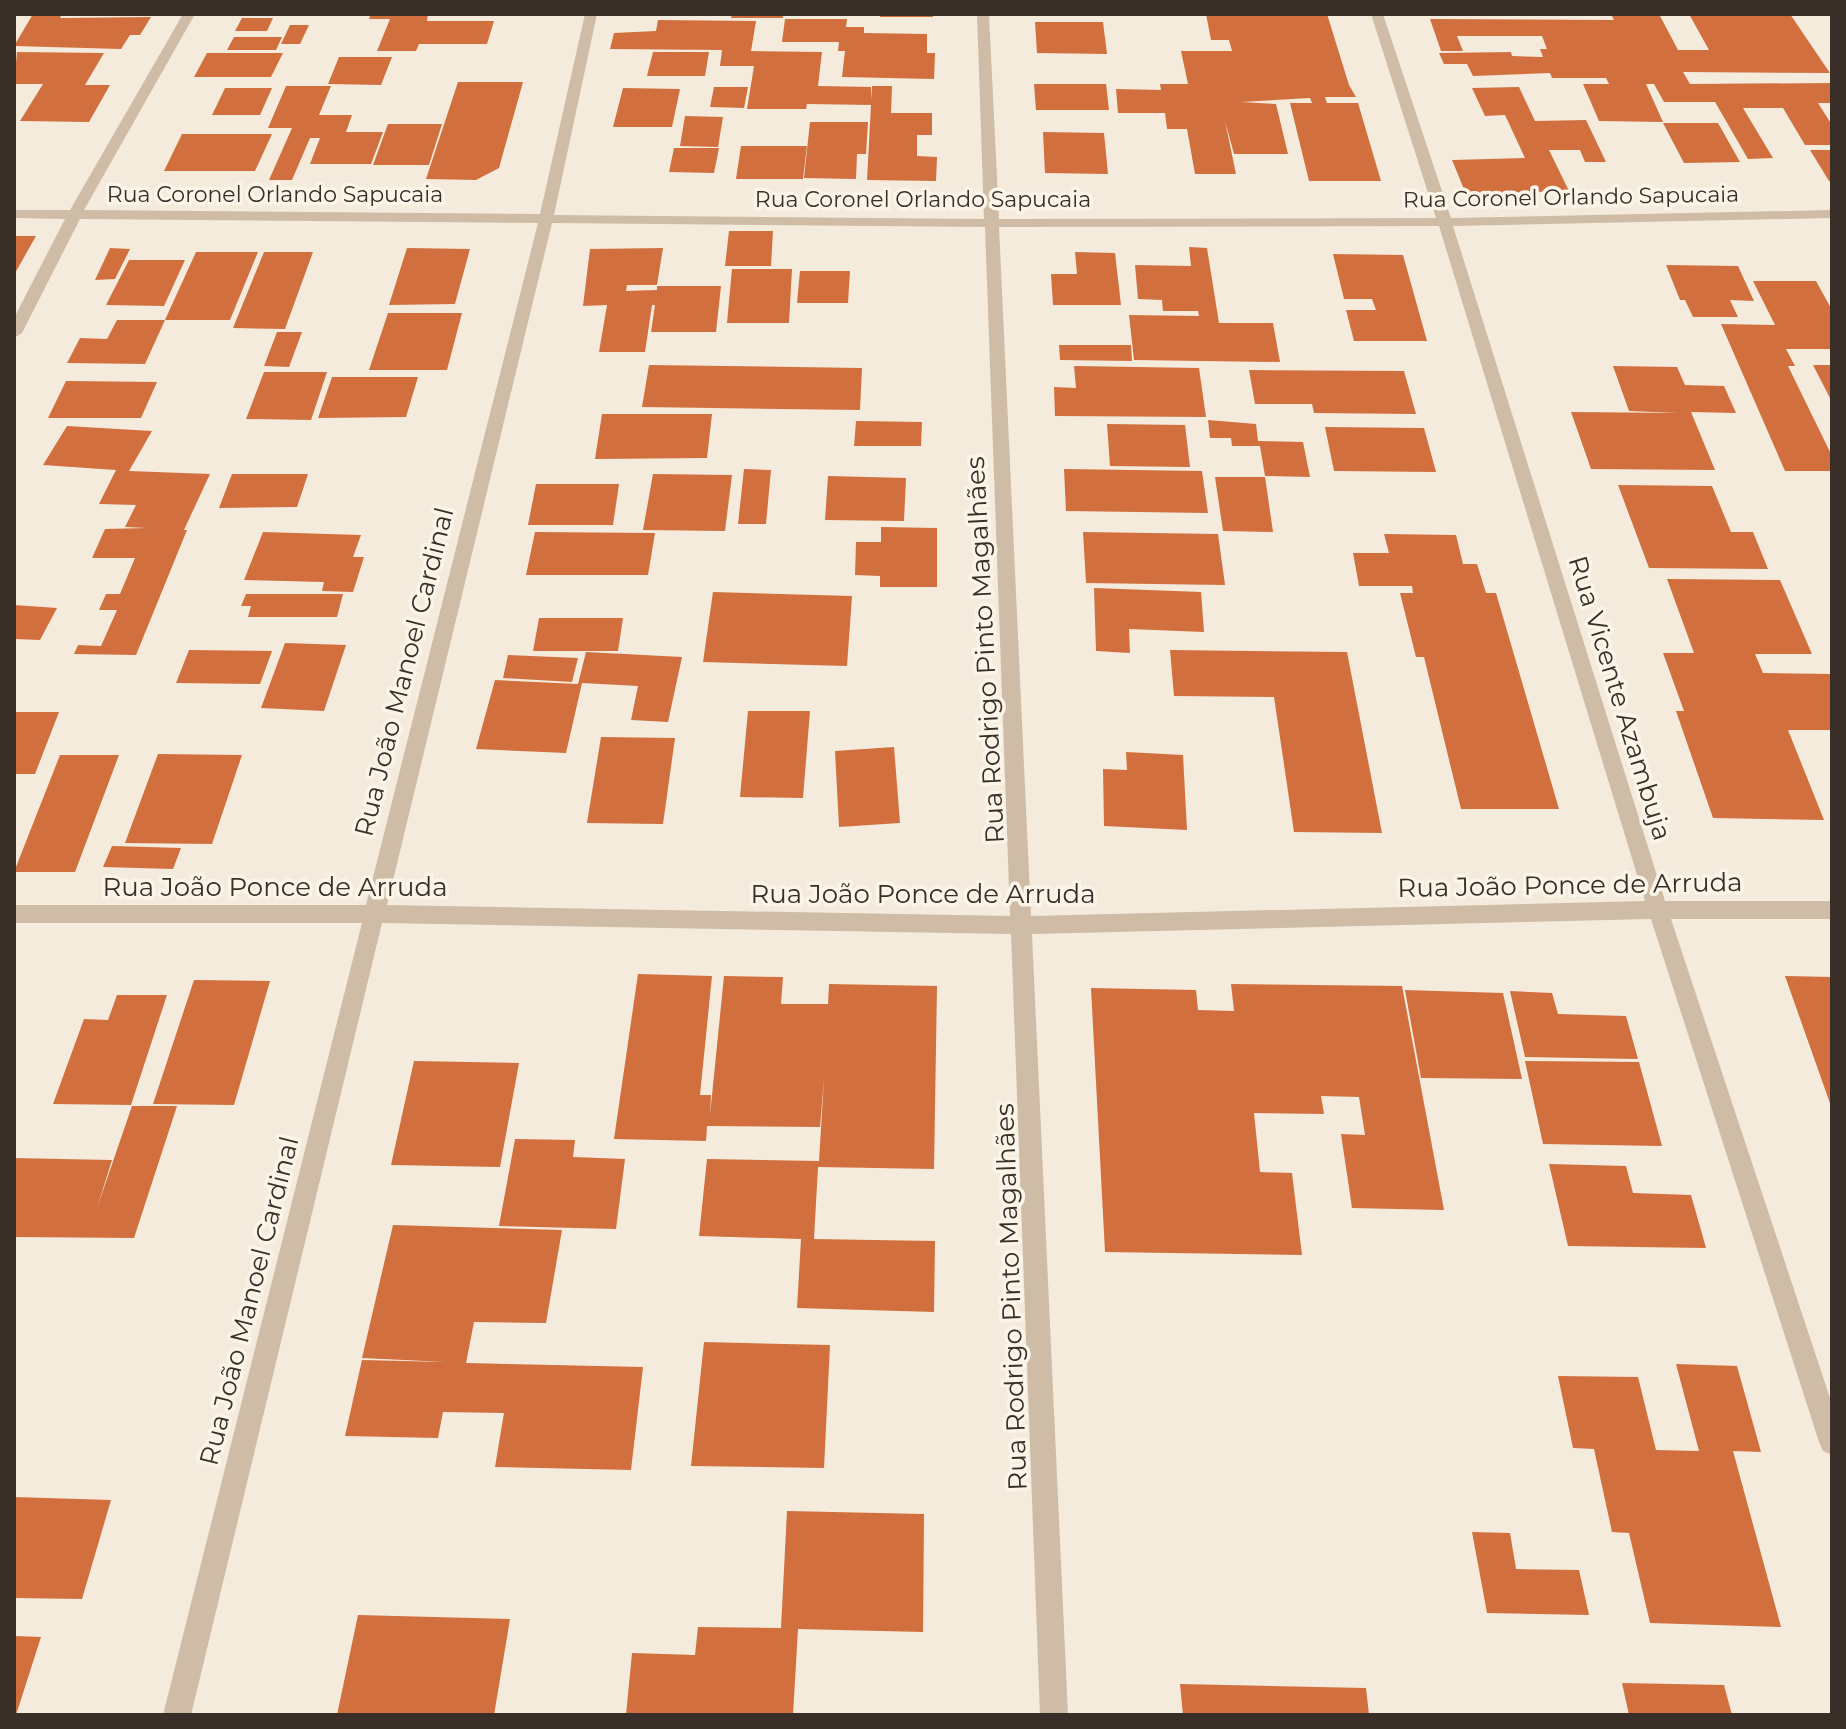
<svg xmlns="http://www.w3.org/2000/svg" width="1846" height="1729" font-family="Montserrat,sans-serif">
	<style>
		.building { fill: #d1703e }
		.lines { fill: none; stroke-linecap: round; stroke-linejoin: round }
		.minor { fill: #cebca7; fill-rule: evenodd }
		.labels { text-anchor: middle; dominant-baseline: central; stroke-width: 7; stroke-linejoin: round; paint-order: stroke }
		.far-street-label { font-size: 22px; fill: #392f28; stroke: #fbf5e9 }
		.street-label { font-size: 26px; fill: #392f28; stroke: #fbf5e9 }
	</style>
	<rect width="100%" height="100%" fill="#f4ebdc"/>
	<path class="building" d="M33 14H62L60 18 151 17 140 35H130L121 49 14 46Z
		M371 14H428L427 21H494L487 44H419L416 51H377L390 19H369Z
		M732 14H783V18H731Z
		M880 14H933V17H880Z
		M1206 14H1327L1349 85 1356 97H1325L1327 103H1358L1381 181H1309L1290 103H1312L1310 98 1241 102 1276 104 1288 154H1234L1225 121 1236 174H1195L1187 129H1167L1165 113H1118L1116 89 1161 90 1160 84H1188L1181 51H1232L1229 40H1211Z
		M1611 14H1659L1678 50H1709L1689 14H1790L1830 73 1683 72 1690 84 1832 83V103H1818L1832 125V145H1805L1783 108H1743L1773 158 1748 159 1715 102H1664L1654 84H1646L1663 122 1599 121 1583 84H1609L1606 78H1552L1550 73 1473 76 1467 64H1444L1439 53 1511 52 1512 56 1543 57 1540 49H1547L1542 36H1457L1463 51H1441L1430 19 1614 20Z
		M242 18H273L267 31H235Z
		M785 19H847L846 27H864V33L927 34V53H935L934 79 842 77 845 51H838L839 42H782Z
		M658 20 756 21 751 51 822 52 818 86 871 87 872 100V86H892L891 113H932V135H917V156L937 157 936 181 867 180 871 105 807 104 806 109H747L754 66H720L722 50 610 49 614 33 656 31Z
		M1035 22H1103L1107 54 1037 53Z
		M290 25H309L300 44H281Z
		M234 37H282L276 50H227Z
		M17 52 104 53 85 85H110L89 122 20 121 43 84H14Z
		M653 52H709L705 76H647Z
		M207 53H283L271 77H194Z
		M339 57H392L381 85 328 84Z
		M458 82H523L499 168 476 180 426 179Z
		M1034 84H1106L1109 110H1036Z
		M286 86H331L319 115H352L346 132H383L371 164H310L320 138H310L292 180H269L292 128H268Z
		M714 87H748L744 108 710 107Z
		M1519 87 1535 121 1586 120 1606 162H1585L1580 150H1549L1569 191 1466 194 1452 160 1525 158 1505 115 1485 116 1472 88Z
		M225 88H272L260 115H212Z
		M623 88 680 89 672 127H613Z
		M685 116 723 117 718 147 680 146Z
		M810 122H868L866 154H857L856 179 804 178Z
		M1663 123H1718L1740 162 1684 163Z
		M388 124H442L429 165H373Z
		M1043 132 1104 133 1108 174 1045 173Z
		M182 134H272L255 171H164Z
		M741 146H807L803 179H736Z
		M674 148H719L714 173 669 172Z
		M1810 150H1832V181H1829Z
		M729 231H773L771 266H725Z
		M14 236H36L14 275Z
		M1189 247 1207 248 1219 323H1273L1280 362 1134 360 1129 315 1199 316 1198 311H1163L1162 300 1138 299 1135 265 1191 266Z
		M110 248 130 249 115 279 95 280Z
		M407 248 470 249 455 304 389 305Z
		M663 248 657 285H627L626 291 657 290V286H721L716 332H651L655 305H652L645 352H599L607 305 583 306 590 249Z
		M196 252H258L230 320H165Z
		M264 252H313L285 329 233 328Z
		M1075 252 1115 253 1121 305H1053L1051 274H1077Z
		M1333 254 1403 255 1427 341H1354L1346 310H1376L1372 299H1344Z
		M129 260H185L164 306 106 305Z
		M1666 265 1738 266 1754 301 1730 300 1738 317H1693L1685 300H1680Z
		M732 269H792L789 323H727Z
		M800 271H850L848 303H797Z
		M1753 281H1816L1832 310V349H1786L1795 366H1788L1832 456V471H1785L1721 324 1775 325Z
		M388 313H462L447 370H369Z
		M117 320H165L145 364 67 363 80 338 107 339Z
		M277 332H302L289 367 264 366Z
		M1059 345H1131L1132 361 1060 360Z
		M649 365 862 368 860 410 642 407Z
		M1813 365H1832V402Z
		M1074 366 1199 368 1206 417 1055 416 1054 387 1076 388Z
		M1613 366 1677 367 1685 385 1724 386 1736 413 1691 412 1715 470 1591 469 1571 412 1679 413 1629 411Z
		M1249 370 1404 371 1416 414 1314 413 1312 404H1255Z
		M264 372H327L311 420 246 419Z
		M332 377H418L406 417 318 418Z
		M66 381 157 382 141 418H48Z
		M602 414H712L707 458 595 459Z
		M1208 420 1256 424 1258 441 1303 442 1310 477 1265 476 1260 446H1232L1231 438H1210Z
		M856 421 922 422 921 446H854Z
		M1107 424 1185 425 1190 467 1110 466Z
		M67 426 152 431 129 471 210 474 184 530H187L136 655 74 654 78 645 101 646 117 610H99L106 594H120L135 558H92L105 529 147 528 125 527 136 505 99 504 116 470 43 465Z
		M1325 427 1424 428 1436 472 1334 471Z
		M744 469 771 470 766 524H738Z
		M1064 469 1202 471 1208 513 1066 511Z
		M232 474H308L297 507 219 508Z
		M653 474 732 475 725 531 643 530Z
		M828 476 906 478 904 521 825 520Z
		M1215 477H1265L1273 532 1223 531Z
		M536 484H619L613 525H528Z
		M1618 485 1712 486 1731 532H1753L1768 569 1649 568Z
		M881 527 937 528V587H880V576L855 575 856 542H881Z
		M263 532 361 535 353 557H364L353 592 322 591 324 582 244 580Z
		M535 532 655 533 648 575H526Z
		M1083 532 1218 534 1225 585 1086 583Z
		M1384 534 1456 535 1463 564H1477L1486 593H1496L1559 809H1461L1424 657H1416L1400 593H1413L1412 586H1359L1353 553H1389Z
		M1667 579 1780 580 1812 654H1755L1763 673 1832 674V730H1788L1824 820 1713 818 1676 711H1684L1663 653H1694Z
		M1094 588 1201 592 1204 632 1129 629 1130 653 1096 651Z
		M713 592 852 596 847 666 703 662Z
		M246 594H343L337 617H248L251 606H241Z
		M14 605 57 608 40 640 14 639Z
		M539 618H623L618 651H533Z
		M285 643 346 645 324 711 261 708Z
		M189 650 272 651 260 684 176 683Z
		M1170 650 1347 652 1382 833 1294 832 1274 697 1174 696Z
		M586 652 682 657 668 722 631 720 638 686 582 683 566 753 476 749 495 680 578 684Z
		M508 655 578 658 572 682 503 678Z
		M748 711H810L803 798 740 797Z
		M14 712H59L35 774H14Z
		M601 737 675 738 663 824 587 823Z
		M894 747 900 823 839 827 835 751Z
		M1126 752 1183 755 1187 830 1104 826 1103 769 1127 770Z
		M158 754 242 755 212 844 125 843Z
		M60 755H119L75 872H14Z
		M112 846 181 848 173 869 103 867Z
		M638 974 712 976 700 1095H711L710 1115 724 976 783 977 781 1004H828L829 984 937 986 934 1169 818 1167 814 1239 935 1241 934 1312 797 1308 801 1239 699 1236 707 1159 819 1161 824 1079 820 1127 707 1126 706 1141 614 1139Z
		M1785 976 1832 977V1109Z
		M194 980 270 981 234 1105 153 1104Z
		M1231 984 1402 986 1444 1210 1352 1208 1341 1134 1365 1135 1359 1097 1321 1096 1324 1114 1254 1113 1260 1172 1292 1173 1302 1255 1105 1252 1091 988 1196 990 1198 1010 1234 1011Z
		M1405 990 1503 993 1522 1079 1421 1078Z
		M1510 991 1552 993 1558 1014 1626 1016 1638 1059 1525 1057Z
		M117 995H167L131 1105 53 1104 84 1019 108 1020Z
		M414 1061 519 1063 500 1167 391 1165Z
		M1525 1061 1639 1062 1662 1146 1543 1144Z
		M132 1106H177L134 1238 14 1237V1158L112 1160 97 1208Z
		M515 1139 575 1140 573 1157 625 1159 616 1229 499 1226Z
		M1549 1164 1626 1166 1633 1193 1691 1195 1706 1248 1568 1246Z
		M393 1225 562 1230 546 1323 474 1322 466 1363 643 1367 631 1470 495 1467 504 1413 443 1412 438 1438 345 1436 362 1360 446 1362 362 1358Z
		M704 1342 830 1345 824 1468 691 1466Z
		M1676 1364 1737 1366 1761 1452 1733 1451 1781 1627 1650 1623 1629 1533 1612 1532 1594 1449 1573 1448 1558 1376 1638 1377 1656 1450 1699 1451Z
		M14 1497 111 1500 82 1599 14 1598Z
		M787 1511 924 1514 923 1632 798 1629 793 1715H626L632 1653 695 1655 698 1627 781 1628Z
		M1472 1532 1510 1533 1516 1569 1579 1570 1589 1615 1487 1613Z
		M358 1615 510 1619 494 1715H337Z
		M14 1636 41 1637 16 1715H14Z
		M1622 1683 1724 1685 1732 1715H1629Z
		M1180 1684 1366 1688 1369 1715H1183Z"/>
	<g class="lines">
		<path class="minor" d="M183 14H195L84 210 540 214 585 14H597L554 215 984 219 977 14H989L999 219 1436 218 1371 14H1383L1451 218 1832 210V218L1453 226 1665 901H1832V919H1671L1832 1404V1455L1823 1451 1819 1442 1651 919 1032 934 1068 1715H1040L1011 934 382 923 191 1715H163L362 923H14V905H366L538 223 80 219 22 333 14 338V318L65 219 14 218V210H70ZM552 223 985 227 1010 916 387 905ZM1439 226 1645 901 1031 916 999 227Z"/>
	</g>
	<g class="labels">
		<g class="far-street-label">
			<text x="275" y="194">Rua Coronel Orlando Sapucaia</text>
			<text transform="translate(1571 197) rotate(-1)">Rua Coronel Orlando Sapucaia</text>
			<text x="923" y="199">Rua Coronel Orlando Sapucaia</text>
		</g>
		<g class="street-label">
			<text transform="translate(985 650) rotate(-93)">Rua Rodrigo Pinto Magalhães</text>
			<text transform="translate(404 672) rotate(-76)">Rua João Manoel Cardinal</text>
			<text transform="translate(1620 698) rotate(73)">Rua Vicente Azambuja</text>
			<text transform="translate(1570 885) rotate(-1)">Rua João Ponce de Arruda</text>
			<text x="275" y="887">Rua João Ponce de Arruda</text>
			<text x="923" y="894">Rua João Ponce de Arruda</text>
			<text transform="translate(1011 1297) rotate(-92)">Rua Rodrigo Pinto Magalhães</text>
			<text transform="translate(249 1301) rotate(-76)">Rua João Manoel Cardinal</text>
		</g>
	</g>
	<rect width="1846" height="1729" fill="none" stroke="#392f28" stroke-width="32"/>
</svg>
